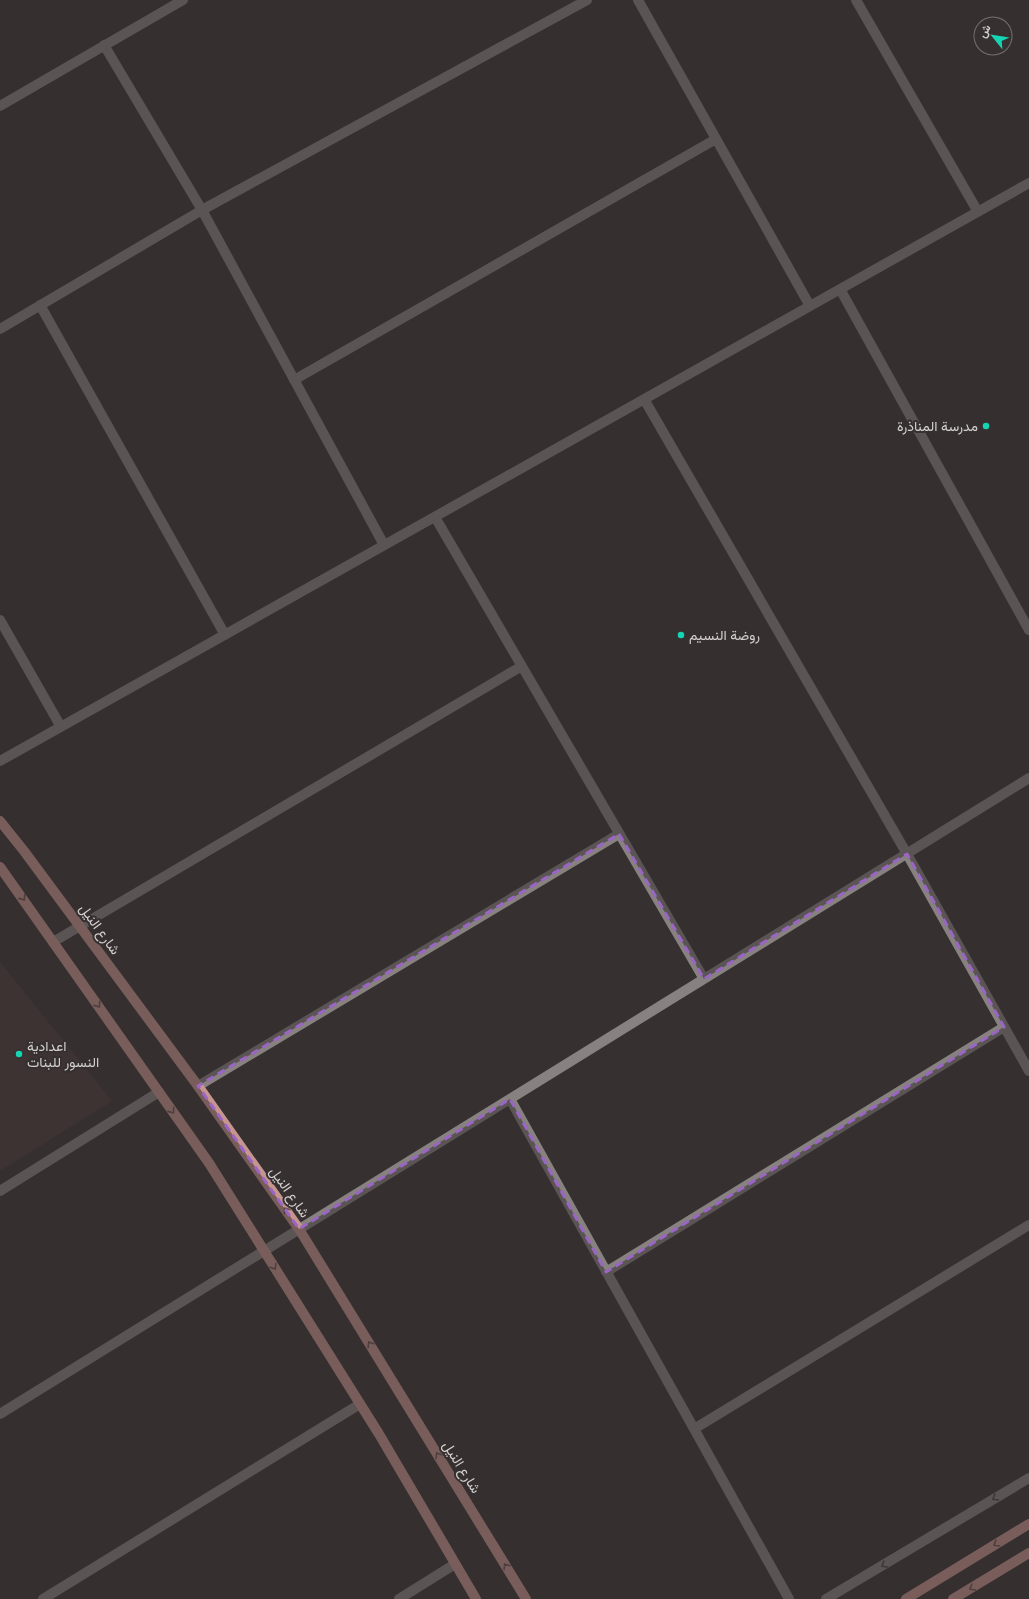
<svg xmlns="http://www.w3.org/2000/svg" width="1029" height="1599" font-family="Roboto,Vazirmatn,sans-serif">
	<style>
		.built { fill: #453837 }
		.lines { fill: none; stroke-linecap: round; stroke-linejoin: round }
		.minor { stroke: #878180; stroke-width: 10 }
		.major { stroke: #c79590; stroke-width: 10 }
		.oneway { stroke: #695352 }
		.oneway2 { stroke: #464040 }
		.marked { fill: none; stroke: #9a65c5; stroke-width: 3; stroke-dasharray: 8 5; stroke-linejoin: round }
		.poi-dot { fill: #14d5b3; stroke: #363030; stroke-width: 1.5 }
		.labels { text-anchor: middle; dominant-baseline: central; stroke-width: 4; stroke-linejoin: round; paint-order: stroke }
		.poi-label { font-size: 14px; fill: #d4d0d0; stroke: #363030; text-anchor: start }
		.street-label { font-size: 14px; fill: #d4d0d0; stroke: #363030 }
	</style>
	<rect width="100%" height="100%" fill="#363030"/>
	<path class="built" d="M0 962 112 1101 0 1171Z"/>
	<g class="lines">
		<path class="minor" d="M638 0 810 306
			M856 0 978 212
			M104 45 202 210 384 545
			M0 106 183 0
			M840 289 1029 630
			M40 305 225 635
			M0 329 202 210 587 0
			M294 380 716 139
			M644 399 907 854 1029 1071
			M435 517 704 979
			M0 620 61 727
			M0 761 1029 183
			M53 942 522 666
			M198 1086 619 834
			M510 1099 789 1599
			M0 1191 159 1092
			M606 1272 1004 1027
			M0 1414 1029 778
			M694 1429 1029 1225
			M43 1599 360 1404
			M399 1599 455 1564
			M826 1599 1029 1478"/>
		<path class="major" d="M0 821 24 851 198 1086 299 1229 526 1599
			M0 867 209 1163 379 1434 476 1599
			M906 1599 1029 1524
			M953 1599 1029 1553"/>
	</g>
	<defs><path id="oneway-chevron" d="M-2-3.5L2.5 0L-2 3.5" fill="none" stroke-width="1.6" stroke-linecap="round" stroke-linejoin="round"/></defs>
	<g class="oneway">
		<use href="#oneway-chevron" transform="translate(23 898) rotate(55)"/>
		<use href="#oneway-chevron" transform="translate(98 1005) rotate(55)"/>
		<use href="#oneway-chevron" transform="translate(172 1111) rotate(55)"/>
		<use href="#oneway-chevron" transform="translate(286 1210) rotate(-125)"/>
		<use href="#oneway-chevron" transform="translate(274 1267) rotate(58)"/>
		<use href="#oneway-chevron" transform="translate(370 1344) rotate(-122)"/>
		<use href="#oneway-chevron" transform="translate(438 1455) rotate(-122)"/>
		<use href="#oneway-chevron" transform="translate(996 1544) rotate(149)"/>
		<use href="#oneway-chevron" transform="translate(506 1566) rotate(-122)"/>
		<use href="#oneway-chevron" transform="translate(972 1588) rotate(149)"/>
	</g>
	<g class="oneway2">
		<use href="#oneway-chevron" transform="translate(995 1498) rotate(149)"/>
		<use href="#oneway-chevron" transform="translate(884 1565) rotate(149)"/>
	</g>
	<path d="M0 0H1029V1599H0ZM619 834 704 979 907 854 1004 1027 606 1272 510 1099 299 1229 198 1086Z" fill="#363030" fill-opacity=".55" fill-rule="evenodd"/>
	<path class="marked" d="M619 834 704 979 907 854 1004 1027 606 1272 510 1099 299 1229 198 1086Z"/>
	<g class="poi-dot">
		<circle cx="986" cy="426" r="4"/>
		<circle cx="681" cy="635" r="4"/>
		<circle cx="19" cy="1054" r="4"/>
	</g>
	<g class="labels">
		<g class="poi-label">
			<text x="978" y="426" text-anchor="end">مدرسة المناذرة</text>
			<text x="689" y="635">روضة النسيم</text>
			<text x="27" y="1046">اعدادية<tspan x="27" dy="16">النسور للبنات</tspan></text>
		</g>
		<g class="street-label">
			<text transform="translate(100 929) rotate(54)">شارع النيل</text>
			<text transform="translate(290 1192) rotate(55)">شارع النيل</text>
			<text transform="translate(462 1467) rotate(58)">شارع النيل</text>
		</g>
	</g>
	<g transform="translate(993 36) rotate(300)"><circle r="19" fill="#363030" stroke="#757070"/>
	<path d="M0-3L7 15L0 10L-7 15Z" fill="#14d5b3"/>
	<text y="-6" font-size="11" font-weight="bold" text-anchor="middle" fill="#d4d0d0">ش</text>
	</g>
</svg>
